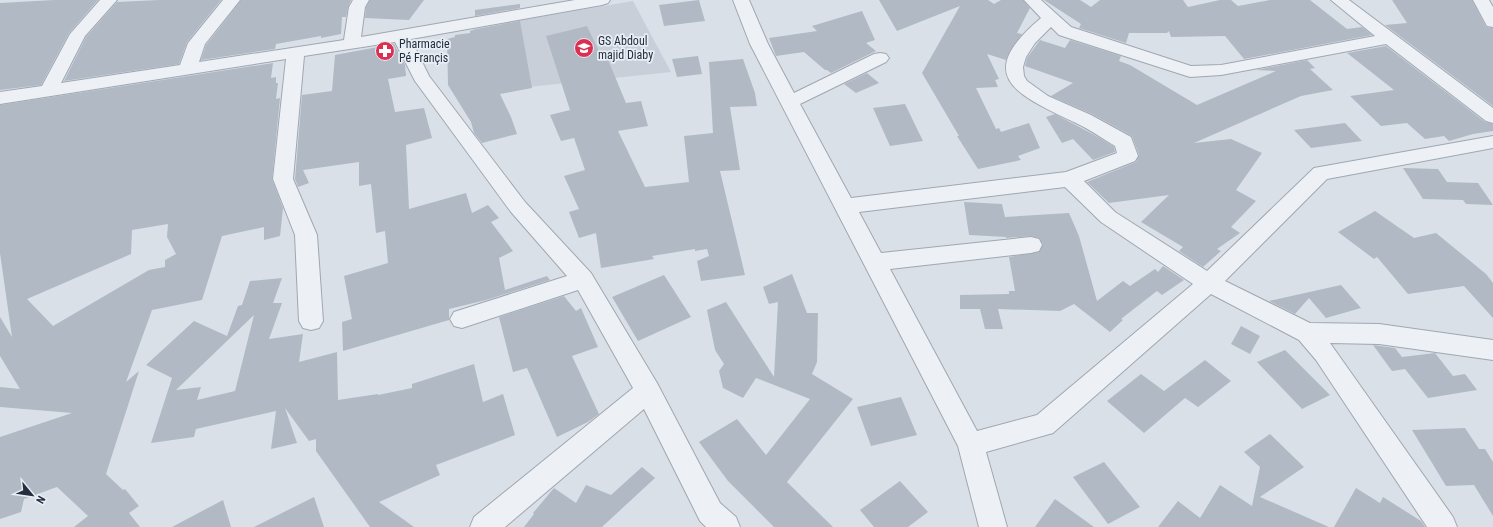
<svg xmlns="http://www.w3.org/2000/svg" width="1493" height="527" viewBox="0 0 1493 527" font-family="'Roboto Condensed',sans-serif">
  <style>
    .built { fill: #c8cfd9 }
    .building { fill: #b1b9c4; fill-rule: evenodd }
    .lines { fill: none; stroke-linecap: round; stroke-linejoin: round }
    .minor-casing { stroke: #9fa7b1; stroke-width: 2 }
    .minor { fill: #edf0f5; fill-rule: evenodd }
    .labels { text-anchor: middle; stroke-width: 3.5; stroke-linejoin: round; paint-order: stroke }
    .far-poi-label { font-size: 12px; fill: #232e3e; stroke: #e9eef5; text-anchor: start }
  </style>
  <rect width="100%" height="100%" fill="#dae0e7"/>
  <path class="built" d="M633,1L671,72L519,88L504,23Z"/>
  <path class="building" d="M54,0H98L69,33L41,85L0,90V3Z
    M159,0H221L187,42L179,64L64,81L86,37L117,2Z
    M241,0H351L348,7L346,17H342L341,34L321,38V36L276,44L275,49L201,60L206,45Z
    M370,0H424L409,20L365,18L366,7Z
    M699,0L705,21L664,26L659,5Z
    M879,0H988L994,4L1001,0H1023L1030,8L1017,33L1022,34L1008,55L1006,60L987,54L999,79L995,80L998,87L976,88L996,129L999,128L1001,132L1029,123L1040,148L1018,156L1021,160L978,169L957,136H959L922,73L960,6L897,31Z
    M1044,0H1080L1091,7L1100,0H1183L1188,7L1220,0H1231L1238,6L1270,0H1310L1347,29L1362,27L1372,35L1244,59L1225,36L1171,37L1169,31L1167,33H1129L1126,43L1079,28L1081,24Z
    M1392,0H1472L1486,27L1493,28V106L1385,25L1407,23Z
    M520,4V8L475,16V10Z
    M862,11L875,40L866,43L876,51L831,73L827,70H825L804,52L776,56L769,38L817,31L812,26Z
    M520,21L532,88L500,94L511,117L517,134L482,143L474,133L471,122L448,85L447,39L455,37V35L470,33V31L476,29Z
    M587,26L601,56L606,55L626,103L641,101L648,126L618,131L645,187L689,182L684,136L713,133L709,62L743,59L755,93L757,106L730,107L740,170L720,171L745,275L701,281L697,261L709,256L707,249L695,251V249L652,256L654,259L601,268L596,233L579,238L569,212L579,209L564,176L585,170L574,138L561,141L550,115L570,110L546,36Z
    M1040,40L1065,48L1070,40L1121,56L1119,61L1130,65L1197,105L1276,71L1256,70L1307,60L1315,68L1310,69L1333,90L1301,96L1194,143L1231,139L1262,153L1236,190L1256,201L1231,227L1240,233L1217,249L1221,251L1203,267L1179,251L1183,247L1141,222L1169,195L1109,203L1087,182L1136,162L1139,155L1132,136L1092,114L1051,96L1073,83L1025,66L1027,58Z
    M394,44L405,65L406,76L388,79L395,112L424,108L432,138L406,145L409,209L466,193L472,213L488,205L499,218L491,222L513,251L499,258L505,290L547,276L550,280L486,300L449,309V320L343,351L342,322L352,319L344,276L388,263L385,231L376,233L371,184L359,186V162L303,170L309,183L298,187L295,179L302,95L332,91L335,55Z
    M1386,46L1485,122L1493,124V131L1473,134L1449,141L1444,136L1425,139L1407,123L1381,126L1350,96L1394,90L1347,53Z
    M698,56L702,74L677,77L672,59Z
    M273,63L271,78L276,77V83H278L276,99L280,98L272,179L283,208L280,236L264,240V227L222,236L202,300L152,310L126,382L139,371L106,474L123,490L125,489L139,506L129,513L140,527H74L88,516L57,487L24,499L21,512L0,519V437L72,413L0,407V387L20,389L0,356V317L12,337L0,253V105ZM168,224L167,237L176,254L165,260V267L149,270L53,326L27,299L131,254L132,230Z
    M867,73L879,83L856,93L844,84Z
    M905,104L923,141L890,146L873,108Z
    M1055,114L1100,138L1114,147L1115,152L1093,160L1073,139L1062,143L1046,117Z
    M1345,123L1362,141L1311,148L1294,130Z
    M1403,168L1438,169L1447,182L1478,183L1493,205L1466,204L1463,200L1423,199Z
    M964,202L1002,204L1005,217L1069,213L1079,236L1097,301L1123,281L1130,286L1155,269L1158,272L1163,266L1184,280L1162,295L1157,291L1121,319L1123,320L1110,332L1074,304L1060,311L998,309L1003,329H985L980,309H960V295L1009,294V291H1015L1009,257L1039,252L1043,244L1039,238L1031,236L1006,238V237L969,235Z
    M1375,211L1414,238L1436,233L1486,274L1493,283V318L1464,286L1408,294L1377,257L1374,259L1338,232Z
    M792,274L807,313H818L817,362L812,374L853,399L787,482L833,527H774L728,481L699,442L737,419L766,455L810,399L756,378L743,398L723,388L719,371L724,364L715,350L707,310L726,302L774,377L778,302L769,304L763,287Z
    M664,275L691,317L638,341L612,297Z
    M282,278L273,303H282L269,339L303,334L299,362L337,352L338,400L378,394V395L412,388V384L474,364L483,402L503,394L515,435L436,465L440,475L379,502L414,527H370L316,451V439L309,441L285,408L297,443L271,449L276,411L196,429L194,437L151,443L172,378L146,365L194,321L227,336L238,306L242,305L250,281ZM254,315L235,391L197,400L201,387L176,390Z
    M1341,285L1361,308L1326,318L1309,298L1295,314L1269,301Z
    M564,296L576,311L581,308L598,347L572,356L599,414L588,422L557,437L527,368L513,372L499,317Z
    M1241,326L1260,336L1250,354L1231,344Z
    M1373,345L1395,348L1402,357L1435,353L1453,376L1465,374L1477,390L1428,398L1405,369L1392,371Z
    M1285,350L1330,395L1302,409L1257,362Z
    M1205,360L1231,381L1198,407L1185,398L1144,433L1107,401L1141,374L1164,391Z
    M901,397L917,435L871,446L857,407Z
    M1465,428L1479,449H1485L1493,462V516L1474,485L1446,486L1412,430Z
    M1270,434L1304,467L1260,497L1329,527H1158L1178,501L1200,518L1220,485L1252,506L1260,467L1244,452Z
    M1104,462L1140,507L1108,524L1073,477Z
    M642,467L655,478L602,527H524L534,514L533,513L554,488L576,503L586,485L611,495Z
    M900,481L928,512L908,527H874L860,510Z
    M1356,488L1380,503L1383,497L1421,521L1425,527H1334Z
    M314,497L324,527H254Z
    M1055,499L1094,527H1035Z
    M223,500L231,527H172Z"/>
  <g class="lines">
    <defs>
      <path id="minor" d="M100,0H117L85,36L61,83L180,65L188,43L223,0H240L205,44L199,62L344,40L349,7L353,0H369L365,7L361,37L575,0H610L608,3L602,5L411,39L429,76L525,202L591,273L657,383L720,503L736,517L740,527H706L700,521L644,409L505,527H470L474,517L633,388L578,290L462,328L454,326L450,319L454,312L567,276L511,212L415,81L395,42L304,56L293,179L317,235L323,321L319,328L311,330L303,328L299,321L295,235L273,179L286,59L0,104V92L42,86L70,34Z
        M733,0H749L768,44L794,93L874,54L880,53L886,54L889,58L886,62L800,104L851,198L1066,172L1117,153L1115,146C1102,138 1089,129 1076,123C1018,95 971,77 1041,18L1024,0H1041L1071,27L1191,66L1221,65L1375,36L1331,0H1349L1493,108V123L1486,121L1386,44L1221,75L1190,77L1059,35L1051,27L1035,43L1026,57L1023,67L1024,76L1027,81L1048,96L1091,115L1131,137L1138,156L1135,161L1084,181L1115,212L1207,271L1314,168L1493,136V148L1327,179L1225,281L1310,323L1379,324L1493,340V360L1379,344L1330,343L1453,517L1457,527H1427L1316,360L1299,340L1211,294L1053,433L986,452L1007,527H979L958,446L750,44ZM1065,187L1101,222L1193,284L1037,415L977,431L890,269L1031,253L1039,251L1042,245L1039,239L1031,237L881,253L859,212Z
        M1473,0H1489L1493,7V27L1487,26Z"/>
    </defs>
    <use href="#minor" class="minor-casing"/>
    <use href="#minor" class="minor"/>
  </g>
  <defs>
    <symbol id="school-disc" viewBox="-11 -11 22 22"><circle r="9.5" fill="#dc2f51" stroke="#e9eef5"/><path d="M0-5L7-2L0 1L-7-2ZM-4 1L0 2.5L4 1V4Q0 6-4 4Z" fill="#fff"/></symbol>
    <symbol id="pharmacy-disc" viewBox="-11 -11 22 22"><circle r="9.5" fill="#dc2f51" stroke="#e9eef5"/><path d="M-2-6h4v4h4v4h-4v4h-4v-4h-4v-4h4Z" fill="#fff"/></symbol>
  </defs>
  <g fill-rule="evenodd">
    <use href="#school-disc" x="573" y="37" width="22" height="22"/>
    <use href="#pharmacy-disc" x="374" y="40" width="22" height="22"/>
  </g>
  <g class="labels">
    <g class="far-poi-label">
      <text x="598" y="45">GS Abdoul<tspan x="598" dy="14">majid Diaby</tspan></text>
      <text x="399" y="48">Pharmacie<tspan x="399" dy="14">Pé Françis</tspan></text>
    </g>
  </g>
  <g transform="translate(32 495) rotate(119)" stroke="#e9eef5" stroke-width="3" paint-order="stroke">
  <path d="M0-3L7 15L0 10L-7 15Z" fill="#232e3e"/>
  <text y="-6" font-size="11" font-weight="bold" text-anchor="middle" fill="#232e3e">N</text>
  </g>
</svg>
